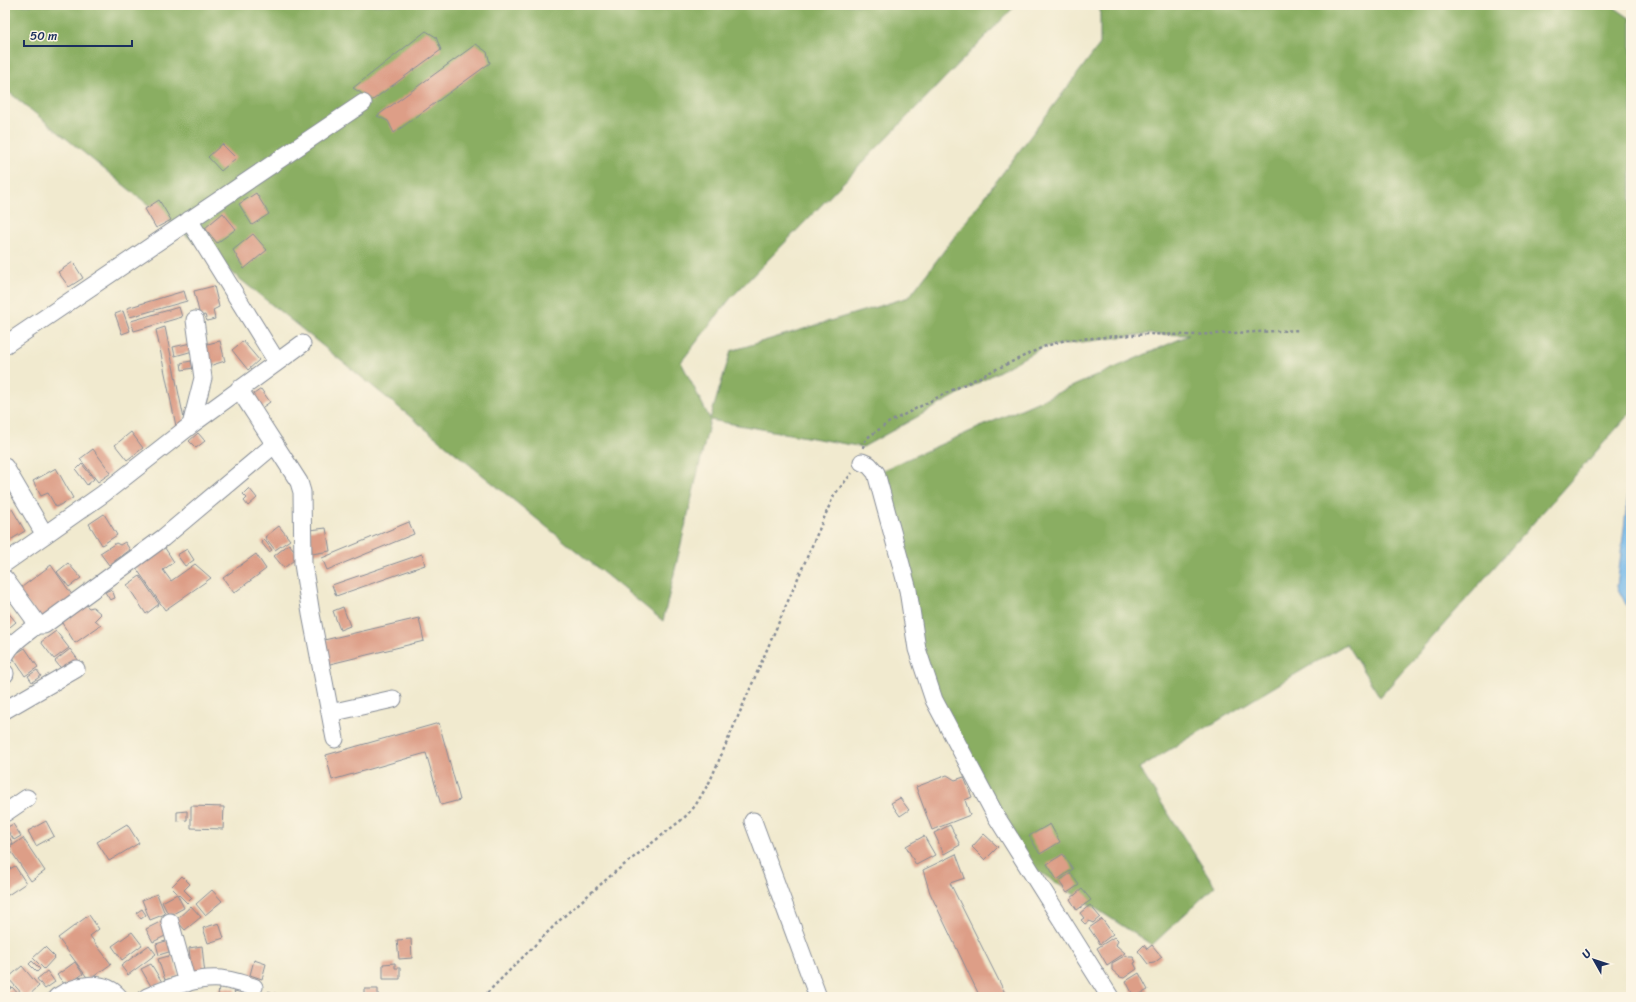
<svg xmlns="http://www.w3.org/2000/svg" width="1636" height="1002" viewBox="0 0 1636 1002" font-family="Sriracha,sans-serif">
  <style>
    .forest { fill: #8aae62; stroke: #526e60 }
    .water { fill: #73b8ea; stroke: #4774a4 }
    .building { fill: #dd9e87 }
    .lines { fill: none; stroke-linecap: round; stroke-linejoin: round }
    .minor-casing { stroke: #868c96; stroke-width: 19 }
    .path { stroke: #868c96; stroke-width: 2.5; stroke-dasharray: 3 3; stroke-linecap: butt }
    .minor { stroke: #fff; stroke-width: 17 }
  </style>
  <rect width="100%" height="100%" fill="#fcf5e5"/>
  <filter id="ink" filterUnits="userSpaceOnUse"><feTurbulence type="fractalNoise" baseFrequency=".025" numOctaves="2"/><feDisplacementMap in="SourceGraphic" scale="8" xChannelSelector="R" yChannelSelector="G"/><feConvolveMatrix kernelMatrix="1 2 1 2 8 2 1 2 1" color-interpolation-filters="sRGB"/></filter>
  <filter id="wash" filterUnits="userSpaceOnUse"><feTurbulence type="fractalNoise" baseFrequency=".012" numOctaves="4" result="noise"/><feDisplacementMap in="SourceGraphic" scale="16" xChannelSelector="R" yChannelSelector="G"/><feGaussianBlur stdDeviation="0.9" result="paint"/><feColorMatrix in="noise" values="0 0 0 0 0 0 0 0 0 0 0 0 0 0 0 0 0 1.4 0 .05"/><feComposite in="paint" operator="in"/></filter>
  <g filter="url(#wash)">
    <rect width="100%" height="100%" fill="#f1eacf"/>
    <path class="forest" d="M5,5H1016L730,299L681,362L710,419L731,351L909,297L1100,44V5H1611L1631,19V412L1380,697L1346,644L1139,768L1215,886L1152,945L1024,862L926,677L876,473L1189,335L1146,334L1043,347L863,447L710,420L663,621L5,89Z"/>
    <path class="water" d="M1631,470V614L1617,587Z"/>
    <g id="blocks">
      <path class="building" d="M426,31L436,37L441,50L370,102V98L363,100L361,93L353,88Z
        M476,44L487,52L490,63L394,133L388,121L377,116Z
        M222,144L236,158L221,171L208,157Z
        M256,193L269,214L252,225L239,204Z
        M159,200L171,220L156,228L145,209Z
        M223,213L236,229L217,243L205,228Z
        M253,234L267,250L244,269L233,250Z
        M73,262L83,278L69,287L58,272Z
        M214,286L219,307L213,310L215,319L207,321L205,315L200,316L194,291Z
        M184,291L187,301L130,317L127,308Z
        M179,307L182,317L134,331L131,321Z
        M123,311L130,331L122,334L115,314Z
        M165,327L185,424L176,426L156,330Z
        M220,341L225,361L209,366L203,345Z
        M243,341L259,360L248,370L232,350Z
        M191,343L193,351L175,356L173,347Z
        M191,361L193,368L182,370L181,363Z
        M261,389L270,402L256,412L247,399Z
        M131,432L143,448L127,460L115,445Z
        M198,433L205,441L196,448L189,441Z
        M93,449L111,473L98,482L80,459Z
        M82,464L94,479L87,485L76,470Z
        M56,468L73,498L56,507L48,493L41,496L33,481Z
        M249,488L257,498L248,506L244,501L247,498L243,494Z
        M12,509L25,531L7,542L5,539V513Z
        M104,514L117,535L102,545L89,524Z
        M409,522L414,534L327,570L322,558Z
        M279,526L290,540L275,550L265,537Z
        M326,528L330,551L312,554L310,530Z
        M264,539L272,550L269,552L261,542Z
        M125,542L130,550L109,565L100,553L116,543L120,545Z
        M289,544L299,556L284,568L274,556Z
        M163,545L174,562L163,570L171,581L195,564L211,578L165,610L134,565Z
        M187,549L194,560L185,566L177,555Z
        M256,554L266,569L234,593L223,578Z
        M422,554L425,565L336,596L332,585Z
        M68,563L81,578L69,587L57,572Z
        M51,565L75,599L42,623L18,590Z
        M140,576L159,604L146,614L127,585Z
        M112,589L115,598L110,600L105,592Z
        M82,602L89,608L93,607L101,614L95,620L101,625L75,643L62,623L70,617L72,610Z
        M343,607L350,626L340,630L333,611Z
        M5,609L16,622L5,631Z
        M419,618L424,641L326,665L320,641Z
        M56,631L69,648L54,659L41,642Z
        M25,648L38,667L25,676L12,656Z
        M70,649L79,661L64,672L55,661Z
        M37,670L41,676L32,682L28,676Z
        M439,723L460,800L441,805L426,753L332,780L326,755Z
        M947,775L955,780L964,777L972,797L965,800L970,815L932,830L916,787Z
        M900,798L909,810L900,816L891,803Z
        M191,806L224,807L223,829L191,828Z
        M187,811V820L177,821V812Z
        M46,821L54,836L36,846L28,831Z
        M13,824L21,836L14,840L6,828Z
        M127,824L139,843L109,861L97,842Z
        M1050,824L1060,842L1040,854L1029,836Z
        M950,825L960,845L944,854L934,833Z
        M5,832L13,843L5,849Z
        M984,834L998,847L985,860L972,847Z
        M924,836L935,855L916,865L906,846Z
        M23,838L45,871L31,881L9,848Z
        M956,854L965,878L950,883L1007,997H980L930,893L923,870Z
        M1063,854L1073,869L1057,880L1047,864Z
        M5,866L8,870L15,866L26,883L5,897Z
        M1071,873L1079,885L1067,893L1059,881Z
        M182,876L190,884L184,890L192,898L187,903L171,887Z
        M1082,889L1091,900L1077,910L1070,899Z
        M212,890L222,901L205,915L196,904Z
        M157,894L165,914L150,920L142,900Z
        M177,894L184,908L169,916L162,902Z
        M1090,905L1100,917L1093,923L1089,921L1085,924L1081,920L1084,918L1080,913Z
        M191,906L201,917L185,930L176,920Z
        M142,909L146,915L141,919L136,913Z
        M89,915L99,929L90,936L111,964L89,980L58,938Z
        M1102,919L1113,934L1100,944L1089,928Z
        M162,921L169,934L153,942L146,929Z
        M219,923L224,938L208,943L203,928Z
        M132,932L142,945L122,960L112,946Z
        M1114,937L1118,941L1116,945L1125,953L1107,965L1097,948Z
        M411,939L412,958L399,959L397,940Z
        M169,940L172,951L159,955L156,944Z
        M149,945L156,954L128,975L121,966Z
        M1144,945L1147,949L1152,945L1162,957L1154,963L1148,964L1138,951Z
        M202,946L205,975L192,977L189,948Z
        M45,947L55,957L44,969L33,958Z
        M172,955L178,976L165,980L158,959Z
        M1126,955L1129,957H1133L1136,962L1134,963L1137,969L1124,978L1120,977L1112,970V963Z
        M254,960L266,964L262,979L250,975Z
        M32,961L40,969L37,972L29,964Z
        M75,962L83,974L66,986L57,975Z
        M395,963V968H400V979H383V964Z
        M151,964L162,982L152,988L141,969Z
        M22,966L39,986L27,997H25L8,978Z
        M47,971L55,982L45,989L37,979Z
        M1139,973L1148,990L1134,997L1126,981Z
        M12,987L21,997H5V993Z
        M219,987L235,989L234,997H218Z
        M364,989H378V997H364Z"/>
    </g>
  </g>
  <g filter="url(#ink)">
    <use href="#blocks" fill-opacity="0" stroke="#868c96" stroke-width="1"/>
    <g class="lines">
      <defs>
        <path id="minor" d="M189,220L277,362
          M5,345L363,103
          M239,389L299,482L302,492L303,564L311,614L335,739
          M191,425L203,378L195,320
          M862,462L869,465L876,473L908,590L917,649L934,700L996,816L1110,997
          M5,467L45,535
          M5,563L103,494L191,425L302,344
          M5,579L37,623L40,625H44L163,538L275,444
          M5,656C11,642 27,633 38,624
          M5,673V674
          M5,710L76,669
          M330,713L393,699
          M5,813L27,798
          M753,821L818,997
          M170,922L187,983
          M57,997C75,985 103,978 119,997
          M147,997C170,987 201,975 227,980C236,981 245,985 254,987"/>
      </defs>
      <use href="#minor" class="minor-casing"/>
      <path class="path" d="M863,448L864,443L867,438L888,423L944,394L1043,347L1065,340L1147,334L1190,335L1300,330
        M268,992L286,997
        M483,997L563,917L615,872L684,818L695,806L710,781L834,495L852,473"/>
      <use href="#minor" class="minor"/>
    </g>
  </g>
  <rect width="1636" height="1002" fill="none" stroke="#fcf5e5" stroke-width="20"/>
  <g transform="translate(1594 960) rotate(309)" stroke="#fcf5e5" stroke-width="3" paint-order="stroke">
  <path d="M0-3L7 15L0 10L-7 15Z" fill="#1b2f5e"/>
  <text y="-6" font-size="11" font-weight="bold" text-anchor="middle" fill="#1b2f5e">U</text>
  </g>
  <path d="M24 40v6h108v-6" fill="none" stroke="#1b2f5e" stroke-width="2"/>
  <text x="30" y="40" font-size="12" fill="#1b2f5e" stroke="#fcf5e5" stroke-width="3" paint-order="stroke">50 m</text>
</svg>
